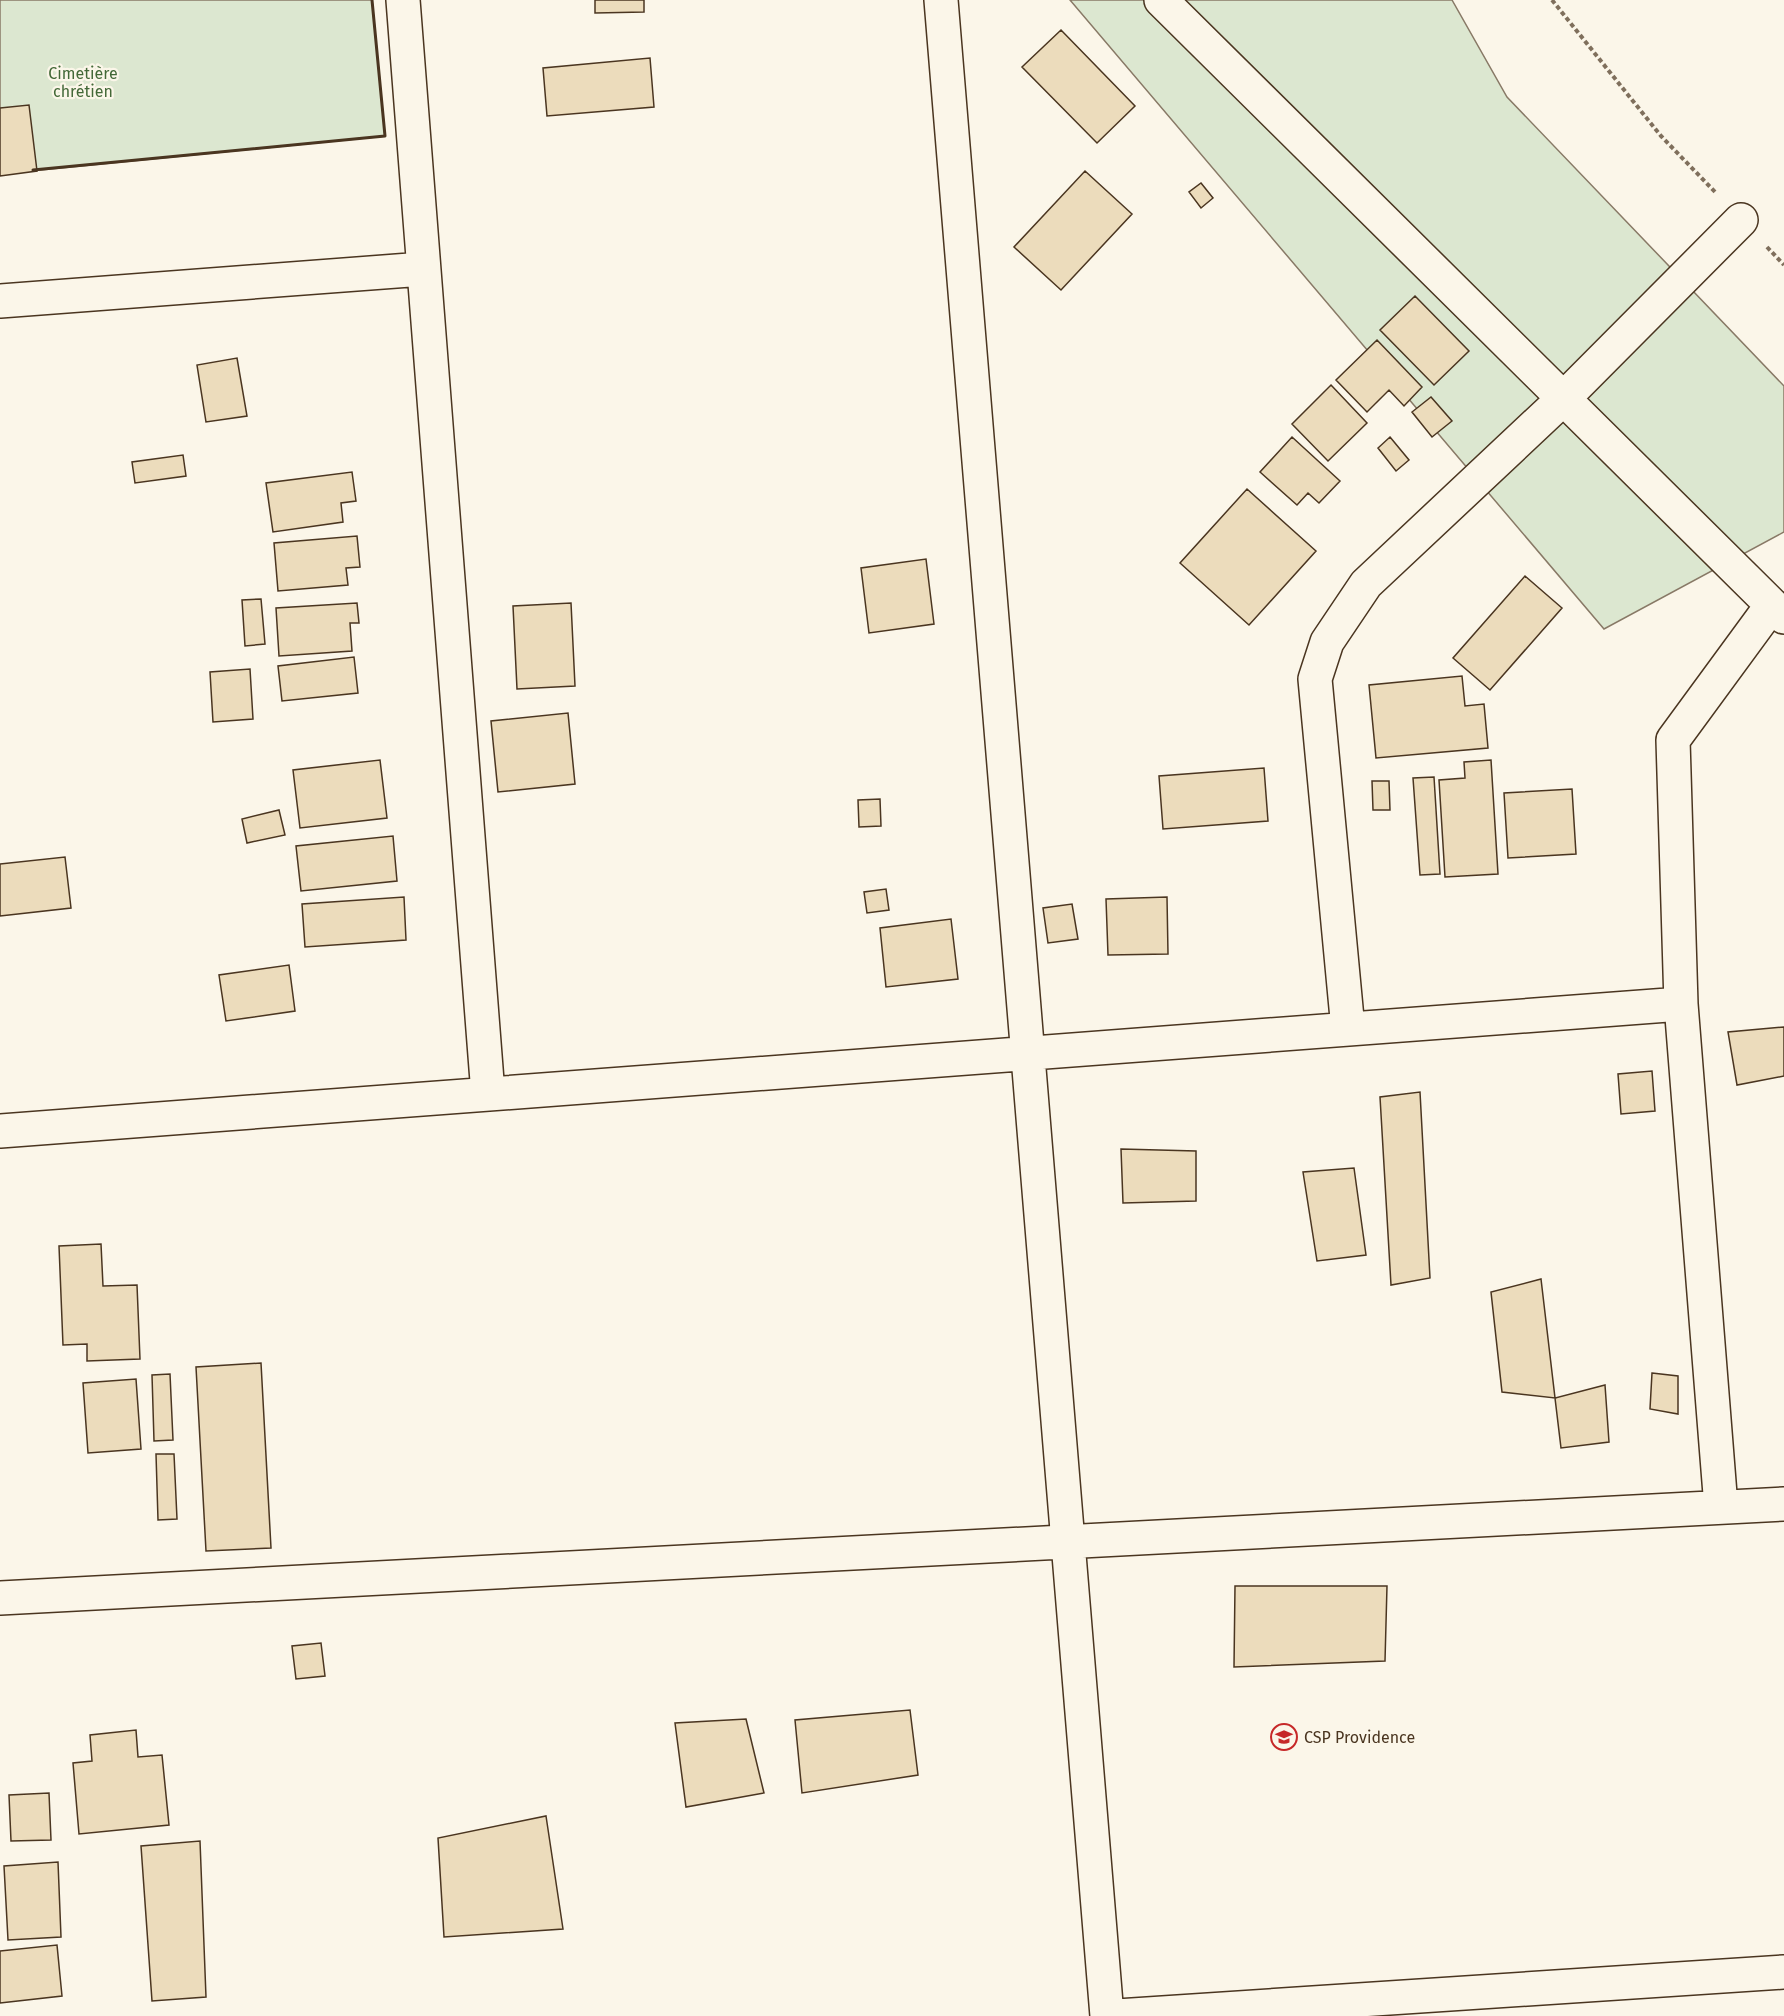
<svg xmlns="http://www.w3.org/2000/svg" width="1784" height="2016" viewBox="0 0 1784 2016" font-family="'Fira Sans',sans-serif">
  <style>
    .green { fill: #dce7d0; stroke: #887966; stroke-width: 1.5 }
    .building { fill: #ecdcbc; stroke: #4a3520; stroke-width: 1.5 }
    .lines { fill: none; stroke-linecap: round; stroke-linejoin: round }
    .minor-casing { stroke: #4a3520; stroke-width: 36 }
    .path { stroke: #7f6f5c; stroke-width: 4; stroke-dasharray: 4.5 3; stroke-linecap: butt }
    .minor { stroke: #fbf6e9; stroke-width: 33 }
    .wall { stroke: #4a3520; stroke-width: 3 }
    .labels { text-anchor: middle; stroke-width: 4.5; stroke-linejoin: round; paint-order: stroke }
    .park-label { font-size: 16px; fill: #436837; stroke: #fbf6e9 }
    .poi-label { font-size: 16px; fill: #4a3520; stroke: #fbf6e9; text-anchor: start }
  </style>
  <rect width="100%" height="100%" fill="#fbf6e9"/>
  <path class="green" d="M0,0H372L385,136L0,174Z
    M1070,0H1452L1507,97L1784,386V532L1604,629Z"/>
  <path class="building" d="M595,0H644V12L595,13Z
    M1061,30L1135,106L1097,143L1022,67Z
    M650,58L654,107L547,116L543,68Z
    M29,105L37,171L0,176V108Z
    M1085,171L1132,214L1061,290L1014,247Z
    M1201,183L1213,198L1201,208L1189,192Z
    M1415,296L1469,351L1434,385L1380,330Z
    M1377,340L1422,387L1404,406L1389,390L1367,412L1336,380Z
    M237,358L247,416L206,422L197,365Z
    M1331,385L1367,423L1328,461L1292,424Z
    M1431,397L1452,421L1432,437L1412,412Z
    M1292,437L1340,481L1319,503L1308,493L1297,505L1260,472Z
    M1390,437L1409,460L1396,471L1378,448Z
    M183,455L186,476L135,483L132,462Z
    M352,472L356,501L341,503L343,522L273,532L266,483Z
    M1247,489L1316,551L1249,625L1180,563Z
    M357,536L360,567L346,568L348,585L278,591L274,543Z
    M926,559L934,624L869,633L861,568Z
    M1525,576L1562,608L1490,690L1453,658Z
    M261,599L265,644L245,646L242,600Z
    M357,603L359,623H350L352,651L279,656L276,608Z
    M571,603L575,686L517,689L513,606Z
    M354,657L358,693L282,701L278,666Z
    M250,669L253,719L213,722L210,672Z
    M1462,676L1465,706L1484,704L1488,748L1376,758L1369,685Z
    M568,713L575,784L498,792L491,721Z
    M380,760L387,818L300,828L293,770Z
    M1491,760L1498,874L1445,877L1439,780L1465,778L1464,762Z
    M1264,768L1268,821L1163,829L1159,776Z
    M1434,777L1440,874L1420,875L1413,778Z
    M1372,781H1389L1390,810H1373Z
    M1572,789L1576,854L1508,858L1504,793Z
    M880,799L881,826L859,827L858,800Z
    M279,810L285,835L247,843L242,819Z
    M393,836L397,881L301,891L296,846Z
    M65,857L71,908L0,916V864Z
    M886,889L889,910L867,913L864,892Z
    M404,897L406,940L305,947L302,904Z
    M1167,897L1168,954L1108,955L1106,899Z
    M1072,904L1078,939L1048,943L1043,908Z
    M951,919L958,979L886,987L880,928Z
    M289,965L295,1011L226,1021L219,975Z
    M1784,1027V1076L1737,1085L1728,1032Z
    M1652,1071L1655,1111L1621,1114L1618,1074Z
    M1420,1092L1430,1278L1391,1285L1380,1097Z
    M1121,1149L1196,1151V1201L1123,1203Z
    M1354,1168L1366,1255L1317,1261L1303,1172Z
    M101,1244L103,1286L137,1285L140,1359L87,1361V1344L63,1345L59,1246Z
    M1541,1279L1555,1398L1502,1392L1491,1292Z
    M261,1363L271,1548L206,1551L196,1367Z
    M1652,1373L1678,1376V1414L1650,1409Z
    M170,1374L173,1440L154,1441L152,1375Z
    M136,1379L141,1449L88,1453L83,1383Z
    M1605,1385L1609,1442L1561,1448L1555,1398Z
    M156,1454H174L177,1519L158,1520Z
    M1235,1586H1387L1385,1661L1234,1667Z
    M321,1643L325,1676L296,1679L292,1646Z
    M910,1710L918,1775L802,1793L795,1720Z
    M746,1719L764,1793L686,1807L675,1723Z
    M136,1730L138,1757L162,1755L169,1825L79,1834L73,1763L92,1761L90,1735Z
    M49,1793L51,1840L11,1841L9,1795Z
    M546,1816L563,1929L444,1937L438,1838Z
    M200,1841L206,1997L152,2001L141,1846Z
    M58,1862L61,1937L8,1940L4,1866Z
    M57,1945L62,1996L0,2003V1951Z"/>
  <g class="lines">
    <defs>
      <path id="minor" d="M403,0L488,1094
        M941,0L1107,2016
        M1161,0L1784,617
        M0,301L423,269
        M1348,1029L1315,679L1327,642L1366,584L1563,399L1741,220
        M0,1131L1681,1004
        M1721,1507L1681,1004L1673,740L1772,605
        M0,1598L1784,1504
        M1117,2016L1784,1972"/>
    </defs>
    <use href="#minor" class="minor-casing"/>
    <path class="path" d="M1552,0L1661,136L1717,194
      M1767,247L1784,265"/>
    <use href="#minor" class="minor"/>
    <path class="wall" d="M33,170L385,136L372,0"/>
  </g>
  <defs>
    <symbol id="school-ring" viewBox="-11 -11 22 22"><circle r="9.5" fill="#fbf6e9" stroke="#c62828" stroke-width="1.5"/><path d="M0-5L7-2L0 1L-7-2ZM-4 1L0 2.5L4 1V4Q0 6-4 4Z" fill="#c62828"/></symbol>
  </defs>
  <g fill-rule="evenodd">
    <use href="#school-ring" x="1269" y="1722" width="30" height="30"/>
  </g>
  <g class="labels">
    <g class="park-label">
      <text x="83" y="79">Cimetière<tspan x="83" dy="18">chrétien</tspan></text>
    </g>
    <g class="poi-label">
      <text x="1304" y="1743">CSP Providence</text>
    </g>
  </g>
</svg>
